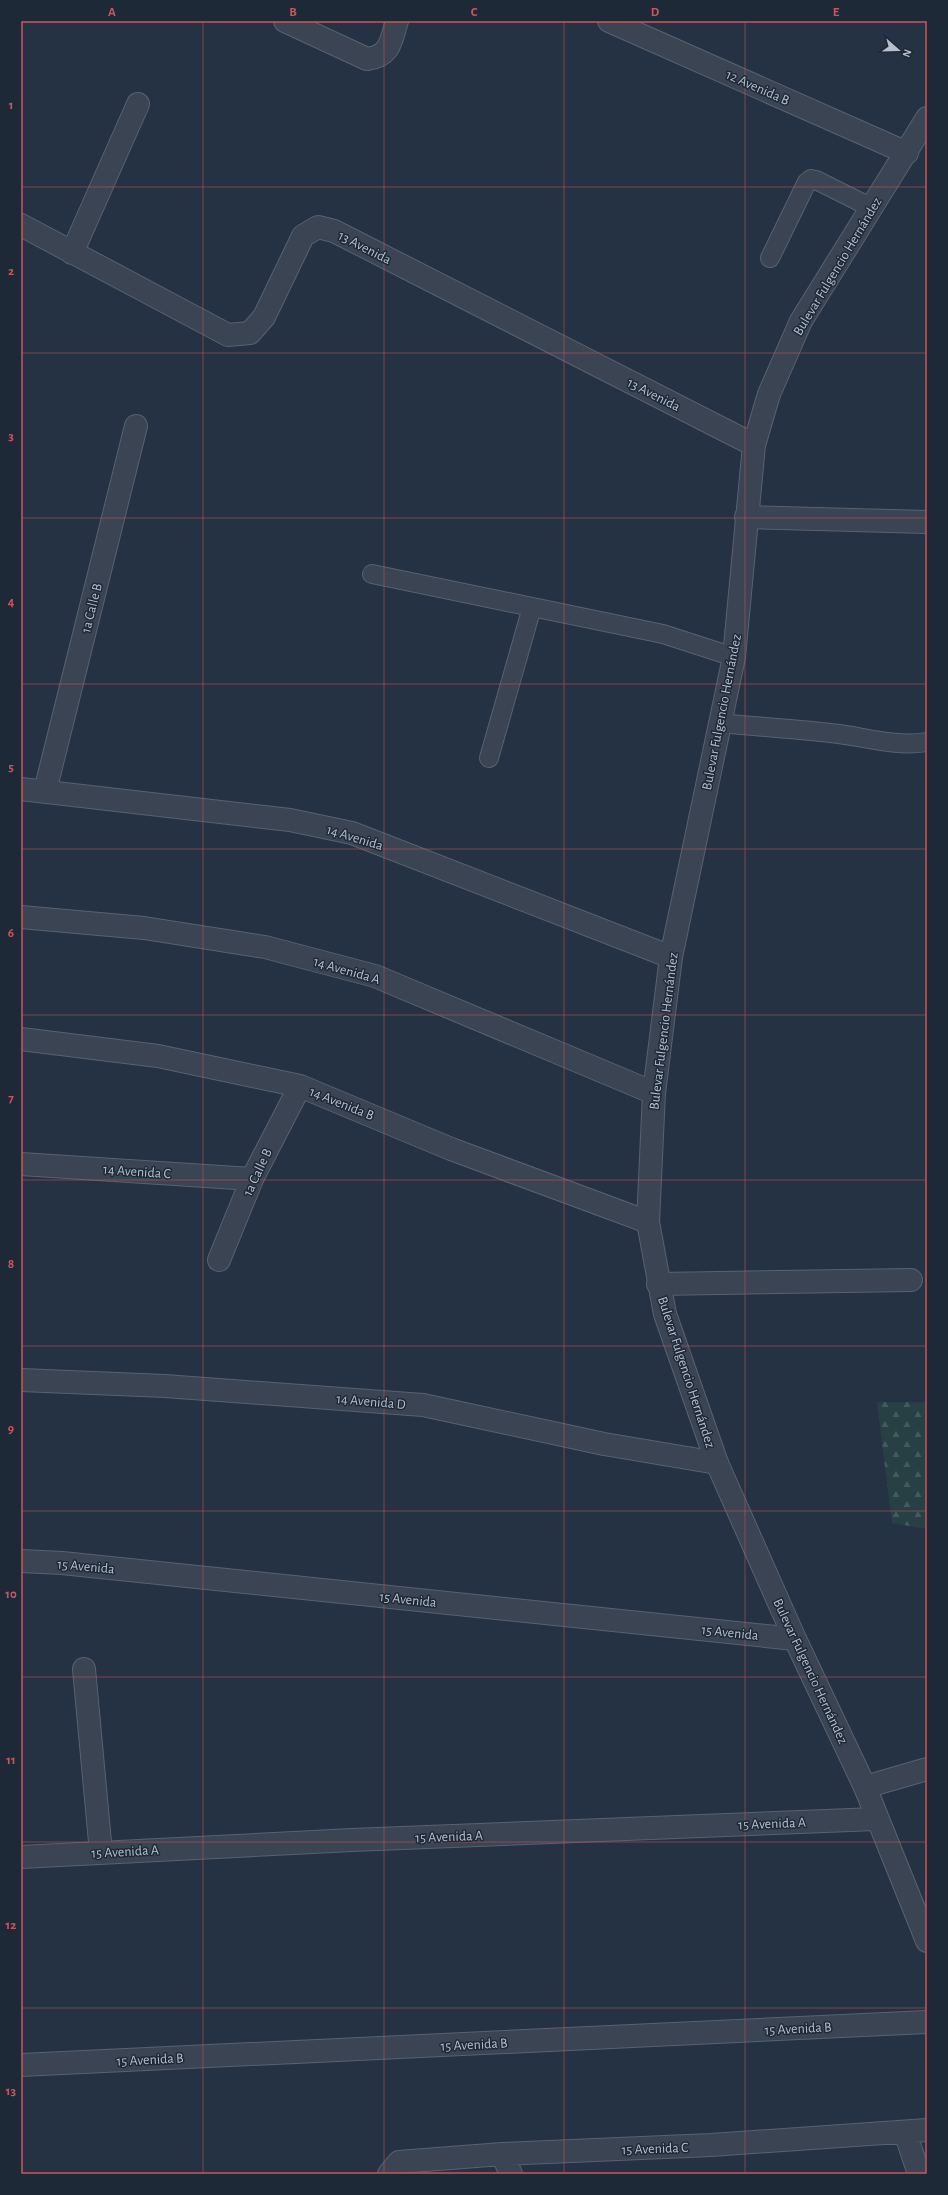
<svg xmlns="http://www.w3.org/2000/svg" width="948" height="2195" viewBox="0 0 948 2195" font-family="'Alegreya Sans',sans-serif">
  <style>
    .forest { fill: url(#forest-firs) }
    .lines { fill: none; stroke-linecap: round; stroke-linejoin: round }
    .service-casing { stroke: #586270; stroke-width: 20 }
    .minor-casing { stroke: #586270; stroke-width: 24 }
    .tertiary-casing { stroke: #586270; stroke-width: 24 }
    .service { stroke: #3a4452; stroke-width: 18 }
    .minor { stroke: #3a4452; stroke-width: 22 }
    .tertiary { stroke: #3a4452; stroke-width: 22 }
    .grid { fill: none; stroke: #cd5559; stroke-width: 1; stroke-opacity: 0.55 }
    .labels { text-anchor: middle; stroke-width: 3; stroke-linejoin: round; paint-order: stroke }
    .street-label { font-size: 14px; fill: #b7bfcc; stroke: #1e2938 }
    .neatline { fill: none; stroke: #cd5559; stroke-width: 1.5 }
    .grid-label { font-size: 13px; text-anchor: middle; font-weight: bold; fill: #cd5559 }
  </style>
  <defs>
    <pattern id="forest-firs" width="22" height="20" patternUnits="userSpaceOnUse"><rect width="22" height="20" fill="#274044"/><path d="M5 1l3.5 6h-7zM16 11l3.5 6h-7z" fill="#445a5e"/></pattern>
  </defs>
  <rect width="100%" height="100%" fill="#253243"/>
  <path class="forest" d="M877,1402H927V1529L892,1523Z"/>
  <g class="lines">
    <defs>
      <path id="service" d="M770,258L807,182L811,179L816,180L870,207
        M372,574L663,634L734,657
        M720,723C759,727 799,729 839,734C869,738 897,747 927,742
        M489,758L532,607"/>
      <path id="minor" d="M285,21L367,59C391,56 391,40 397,21
        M609,21L907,153
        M21,225L228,335L250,333L264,317L303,236L318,227L334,231L754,445
        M72,253L138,104
        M746,517L927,522
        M21,789L290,820L352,833L671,957
        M45,791L136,426
        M21,917L144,928L265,947L375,976L654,1093
        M21,1039L158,1056L300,1086L451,1149L648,1222
        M21,1164L252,1179
        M219,1260L252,1179L300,1086
        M658,1284L911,1280
        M21,1380L165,1386L423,1405L604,1444L717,1463
        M21,1561L62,1563L795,1639
        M84,1669L101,1853
        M865,1787L927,1769
        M21,1857L352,1840L876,1819
        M21,2065L927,2022
        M905,2132L919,2174
        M502,2154L511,2174
        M389,2174L399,2162L502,2154L711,2145L927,2130"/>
      <path id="tertiary" d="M927,118L801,321L769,394L754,445L734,657L671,957L654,1093L648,1222L665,1314L717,1463L795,1639L865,1787L927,1941"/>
    </defs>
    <use href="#service" class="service-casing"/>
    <use href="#minor" class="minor-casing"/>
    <use href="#tertiary" class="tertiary-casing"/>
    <use href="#service" class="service"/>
    <use href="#minor" class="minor"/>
    <use href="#tertiary" class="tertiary"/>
  </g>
  <path class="grid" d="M203,21V2174M384,21V2174M564,21V2174M745,21V2174M21,187H927M21,353H927M21,518H927M21,684H927M21,849H927M21,1015H927M21,1180H927M21,1346H927M21,1511H927M21,1677H927M21,1842H927M21,2008H927"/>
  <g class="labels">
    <g class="street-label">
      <text transform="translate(758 87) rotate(24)" y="5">12 Avenida B</text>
      <text transform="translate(365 247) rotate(27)" y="5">13 Avenida</text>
      <text transform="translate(837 266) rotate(-59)" y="5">Bulevar Fulgencio Hernández</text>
      <text transform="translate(654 394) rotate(27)" y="5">13 Avenida</text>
      <text transform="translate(91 608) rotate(-76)" y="5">1a Calle B</text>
      <text transform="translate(721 712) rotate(-79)" y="5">Bulevar Fulgencio Hernández</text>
      <text transform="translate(355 837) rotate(17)" y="5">14 Avenida</text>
      <text transform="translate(347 970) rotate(16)" y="5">14 Avenida A</text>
      <text transform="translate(663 1031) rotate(-83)" y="5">Bulevar Fulgencio Hernández</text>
      <text transform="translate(342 1103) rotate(22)" y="5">14 Avenida B</text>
      <text transform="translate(137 1171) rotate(4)" y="5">14 Avenida C</text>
      <text transform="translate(257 1172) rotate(-65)" y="5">1a Calle B</text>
      <text transform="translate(687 1372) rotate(72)" y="5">Bulevar Fulgencio Hernández</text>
      <text transform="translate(371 1401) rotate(5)" y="5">14 Avenida D</text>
      <text transform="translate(86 1566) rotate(5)" y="5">15 Avenida</text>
      <text transform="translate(408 1599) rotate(6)" y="5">15 Avenida</text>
      <text transform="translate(730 1632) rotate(6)" y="5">15 Avenida</text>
      <text transform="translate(811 1671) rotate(65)" y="5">Bulevar Fulgencio Hernández</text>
      <text transform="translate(772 1823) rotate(-2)" y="5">15 Avenida A</text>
      <text transform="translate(449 1836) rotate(-2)" y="5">15 Avenida A</text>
      <text transform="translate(125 1851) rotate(-3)" y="5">15 Avenida A</text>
      <text transform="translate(798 2028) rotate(-3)" y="5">15 Avenida B</text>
      <text transform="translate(474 2044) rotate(-3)" y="5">15 Avenida B</text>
      <text transform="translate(150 2059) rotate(-3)" y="5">15 Avenida B</text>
      <text transform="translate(655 2148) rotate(-2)" y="5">15 Avenida C</text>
    </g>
  </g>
  <rect width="948" height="2195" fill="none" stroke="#1e2938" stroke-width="44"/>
  <g transform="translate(898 50) rotate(110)" stroke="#1e2938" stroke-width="3" paint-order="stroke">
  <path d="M0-3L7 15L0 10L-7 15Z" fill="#b7bfcc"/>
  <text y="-6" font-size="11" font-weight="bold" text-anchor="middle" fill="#b7bfcc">N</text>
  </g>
  <rect x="22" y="22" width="904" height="2151" class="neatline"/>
  <g class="grid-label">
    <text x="112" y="16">A</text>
    <text x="293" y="16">B</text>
    <text x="474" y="16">C</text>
    <text x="655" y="16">D</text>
    <text x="836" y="16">E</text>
    <text x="11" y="109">1</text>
    <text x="11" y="275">2</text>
    <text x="11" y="440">3</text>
    <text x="11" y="606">4</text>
    <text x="11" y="771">5</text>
    <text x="11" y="937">6</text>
    <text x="11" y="1102">7</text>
    <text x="11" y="1268">8</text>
    <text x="11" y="1433">9</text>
    <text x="11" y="1598">10</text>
    <text x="11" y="1764">11</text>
    <text x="11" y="1929">12</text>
    <text x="11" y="2095">13</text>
  </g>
</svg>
